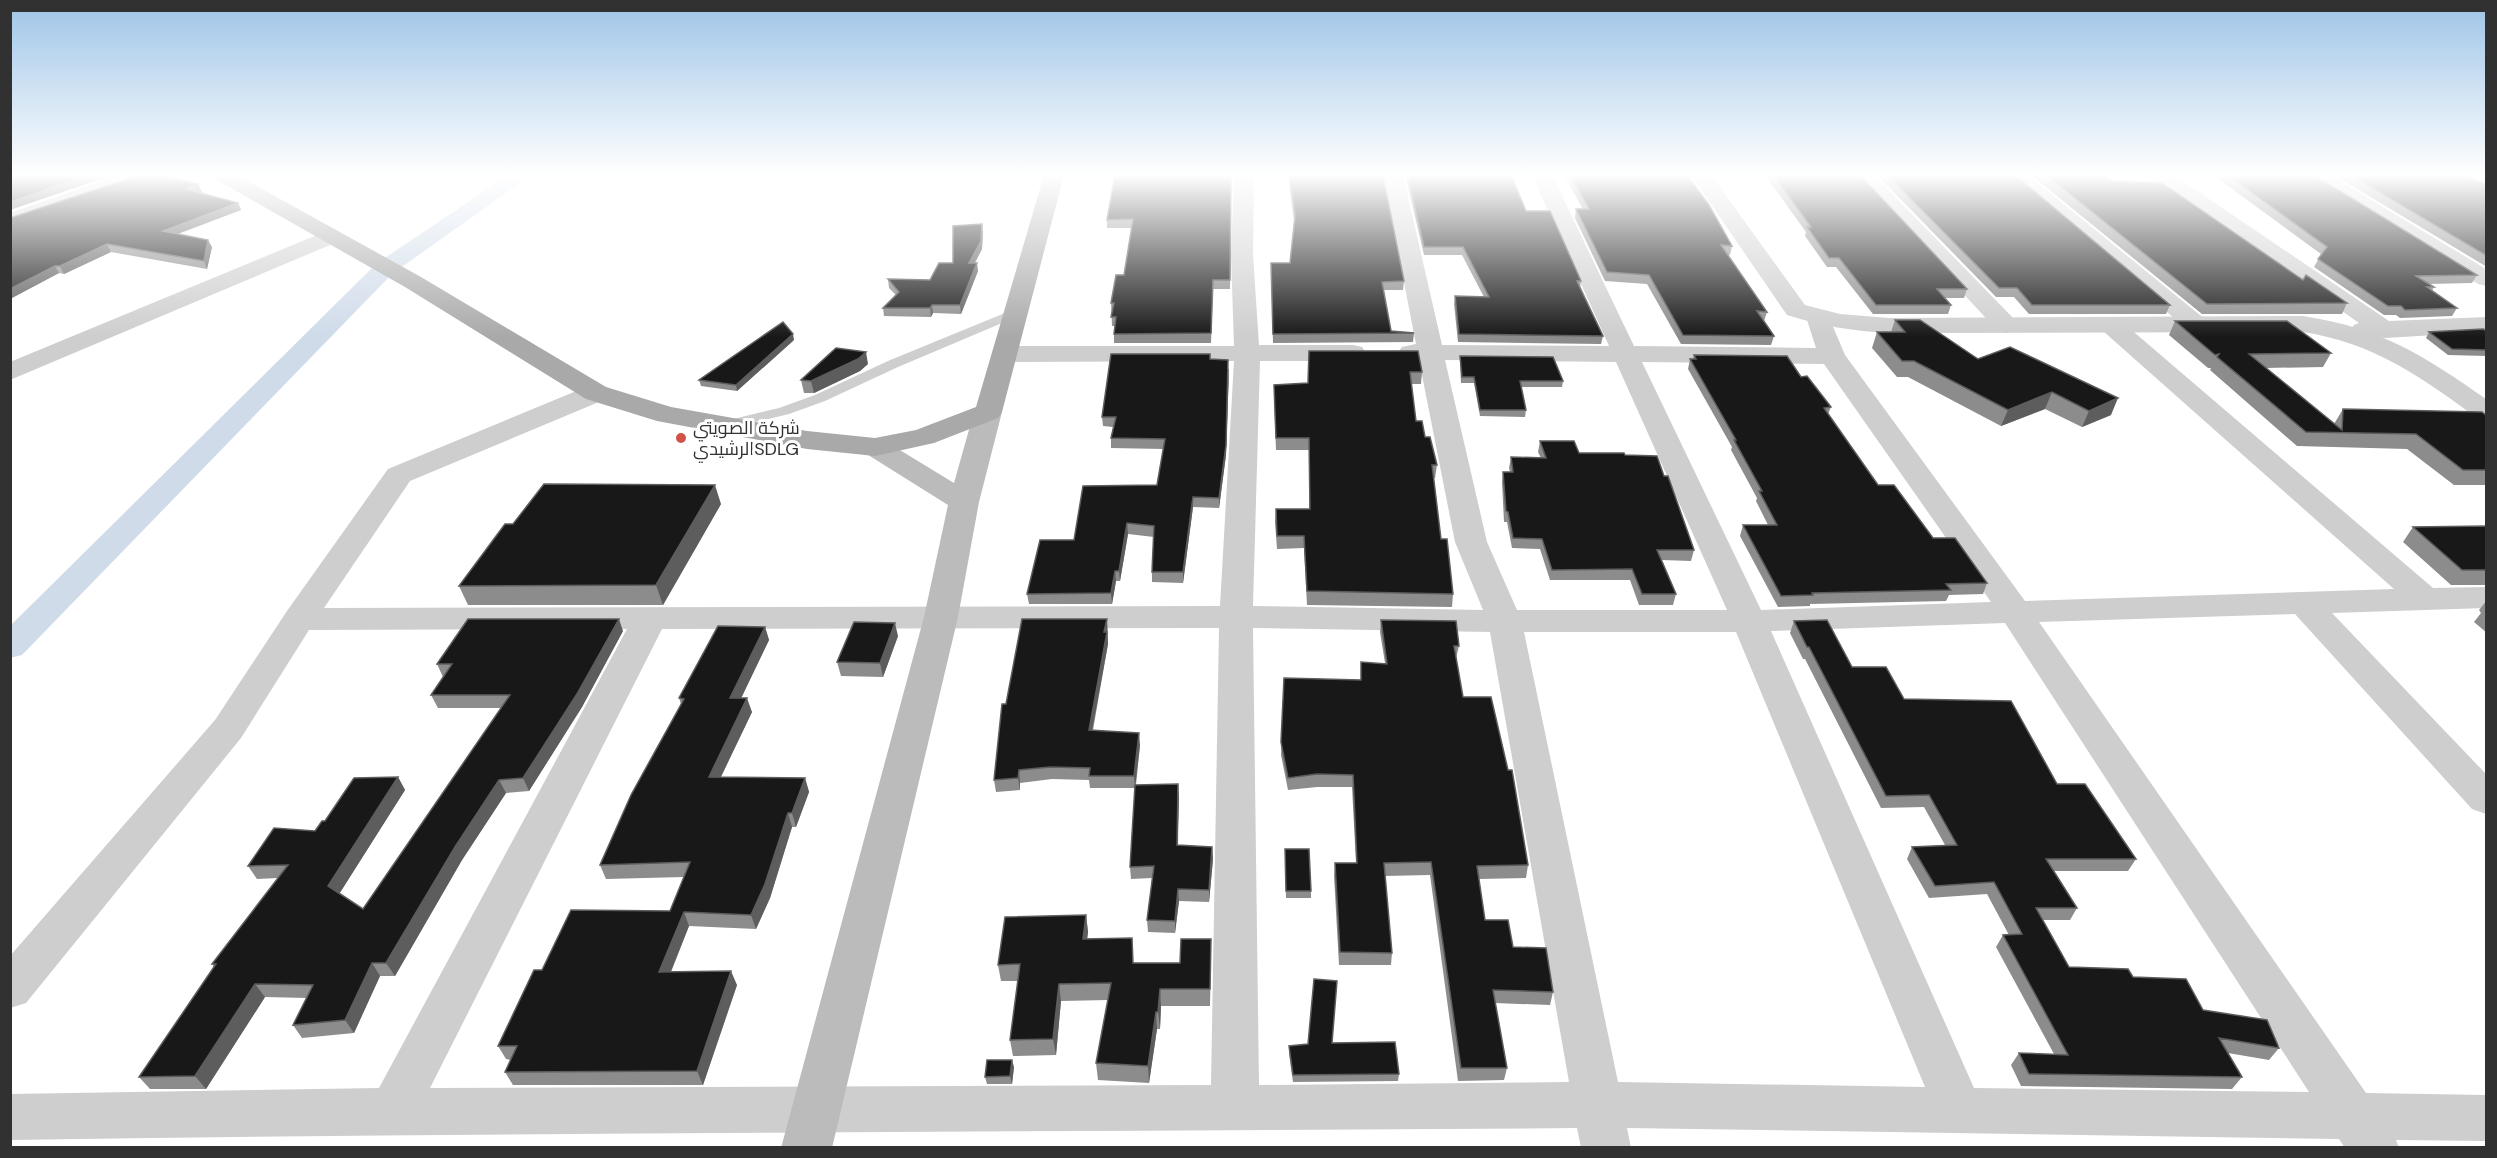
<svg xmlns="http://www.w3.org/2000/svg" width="2497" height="1158" viewBox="0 0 2497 1158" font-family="'DM Sans',Cairo,sans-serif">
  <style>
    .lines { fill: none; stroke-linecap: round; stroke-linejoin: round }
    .canal { fill: #cfdbe9; fill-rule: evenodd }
    .service { fill: #cecece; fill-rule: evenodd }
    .minor { fill: #cecece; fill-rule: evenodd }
    .tertiary { fill: #cecece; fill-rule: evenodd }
    .secondary { fill: #bbb; fill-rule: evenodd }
    .primary { fill: #a9a9a9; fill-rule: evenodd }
    .wall { fill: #8c8c8c }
    .shaded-wall { fill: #5d5d5d }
    .building { fill: #181818; stroke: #5d5d5d; stroke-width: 1.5 }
    .poi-dot { fill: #d35248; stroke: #fff; stroke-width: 2 }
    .labels { text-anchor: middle; stroke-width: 6; stroke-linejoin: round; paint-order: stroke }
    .poi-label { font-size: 18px; fill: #313131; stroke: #fff; text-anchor: start }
  </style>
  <rect width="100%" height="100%" fill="#fff"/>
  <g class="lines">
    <path class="canal" d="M508,175H531L392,274L22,655L10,658V626L376,264Z"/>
    <path class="service" d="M1017,308L1023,312L1021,315L898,367L825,401L789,414L726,429L719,425L721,422L779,408L815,395L888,361Z"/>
    <path class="minor" d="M119,175H148L145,179L10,226V213Z
      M1234,175H1254L1253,255L1259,345H1353L1362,347L1366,353L1362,359L1353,361H1260L1253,606L1483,610L1455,542L1419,360L1402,357L1398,352L1402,347L1416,344L1383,175H1403L1442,345L1609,346L1532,175H1552L1634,346L1816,348L1807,320L1810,315L1819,313L1828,315L1845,355L2025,601L2394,589L2103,331L2099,326L2103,321L2112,318L2121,321L2433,588L2486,587V608L2332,613L2486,774V814L2472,809L2295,614L2039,622L2366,1093L2486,1095V1141L2396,1140L2399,1148H2345L2339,1139L1627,1128L1631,1148H1581L1577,1128C1055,1132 533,1132 10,1140V1094L379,1088L627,629L309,630L241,738L26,1003L10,1008V956L215,720L287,611L388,469L586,387L596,385L606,387L610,393L606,399L410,481L324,608L1220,606L1234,361L1006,362L997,360L993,354L997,348L1006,346H1234L1231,255ZM1445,360L1616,362L1727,610H1517L1487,542ZM1642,362L1824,364L1991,602L1761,610ZM2005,623L2309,1092L1974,1088L1771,631ZM1219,628L1211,1085L430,1088L662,629ZM1253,628L1490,632L1569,1082L1259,1085ZM1524,632H1736L1925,1087L1618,1082Z
      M1853,175H1874L2015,320L2019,325L2015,330L2006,333L1997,330Z
      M2006,175H2028L2206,320L2210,325L2206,330L2197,333L2188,330Z
      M2151,175H2174L2389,321L2486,317V332L2385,338L2354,335L2350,330L2354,325L2359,323L2154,179Z
      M2306,175H2330L2486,269V286L2478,284L2309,179Z"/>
    <path class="tertiary" d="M1691,175H1711L1805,305L1840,314L1889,318L2303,316C2381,328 2423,355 2486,399V419L2476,417C2419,376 2374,343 2303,332L1889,333C1853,331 1821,326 1787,315Z
      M329,230L337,232L340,237L337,242L10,380V362Z"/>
    <path class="secondary" d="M988,404L998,406L1002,412L979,502L958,617L832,1148H781L924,617L948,505L865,453L861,447L865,441L875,438L885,441L954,483L974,412L978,406Z"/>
    <path class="primary" d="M212,175H237L421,277L606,387L671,407L807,431L875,438L916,430L976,407L1044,175H1064L1002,412L998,418L934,443L875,456L807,449L657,421L586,399L405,287L215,179Z"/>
  </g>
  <path class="wall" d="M1231,175L1230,289H1213L1211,343H1114V334L1115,326H1112L1111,303L1124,275L1132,228H1107V220Z
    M1288,175H1383L1404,281L1403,290H1383L1391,331L1414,333L1413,342L1273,343L1271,263H1290L1294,221Z
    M1407,175H1511L1526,211L1581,281L1580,288L1603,336L1601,344L1458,342L1454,304L1455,296L1484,297L1462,255H1424L1406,179Z
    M1564,175H1687L1732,246L1730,255H1728L1767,312L1764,321L1774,336L1771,345L1681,344L1647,284L1605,281L1575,218L1576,209H1583Z
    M1765,175H1860L1967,289L1964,298H1945L1951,305L1948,314H1873L1836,267H1827L1805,236L1806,232Z
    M1877,175H2015L2170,305L2166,314H2029L2014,297H1996Z
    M2031,175H2105L2113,181L2347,303L2342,314H2202Z
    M2213,175H2314L2477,275L2472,283L2428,284L2434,287L2432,291L2457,308L2452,316L2400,318L2396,315H2384L2314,267L2321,254Z
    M2334,175H2463L2487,184V267Z
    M202,192L199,193L238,203L241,210L178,234L212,247L207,269L111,252L64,274L59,273L10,299V218Z
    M983,232L982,249L975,263L978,271L961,314L933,313L931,317L884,316L883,308L896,295L889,288L888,279L930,280L953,263Z
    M1895,320L1978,359L2111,415L2082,427L2045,409L2001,426L1908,377H1897L1872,348L1877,332H1891Z
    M2175,321L2331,353L2323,367L2266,368L2334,424L2343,409L2487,416V485H2454L2407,449L2297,446L2210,370L2211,368H2208L2169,335Z
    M2487,331V356L2448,355L2426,338L2429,332Z
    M794,340L737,391L701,386L699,380Z
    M1309,351L1422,372L1421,384H1411L1416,421L1425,437L1437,465L1435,478H1434L1441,539L1453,594L1452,607L1307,605L1304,548L1277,549L1275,522L1276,509H1309V450H1276L1274,397V385L1308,383Z
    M1694,355L1801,377L1831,407L1828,414L1878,485L1933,538L1987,583L1983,594L1949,595L1946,601L1810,604V606L1778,607L1740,536L1743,525H1768L1756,501L1757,498L1731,450L1732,447L1688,369L1690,359H1693Z
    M1460,356L1563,381L1562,387H1521L1526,410L1525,417L1480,416L1474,383H1461L1460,362Z
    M1210,359L1229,369L1226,455L1219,508L1193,507L1183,583L1152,582V572L1154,537L1128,534L1120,581H1116L1112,604H1029L1027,594L1074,540L1157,485L1164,449L1111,448V438L1113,427L1103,426L1102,417Z
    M868,364L860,371L814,393H804L801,380Z
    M1540,441L1579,453L1625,455L1664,476L1694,550L1691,561L1662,560L1676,594L1673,605H1639L1630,580H1550L1540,549L1512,548L1507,522H1504L1502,482L1503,472H1510L1509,468L1511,457L1541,458L1538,452Z
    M721,504L663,605H468L459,586L513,524Z
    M2487,526V585H2451L2403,542L2413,527Z
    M2487,600V633L2474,622L2481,613L2479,610Z
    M1107,619L1108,644L1093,730L1140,745L1136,785L1179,796L1178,845L1212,847L1213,859L1209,902L1179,901L1175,933L1148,932L1147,920L1152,878L1131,879L1130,867L1135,788H1090L1089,780L1052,779L1020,783V790L996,792L994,780L1006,704Z
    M1381,620L1459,646L1456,658L1463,697L1528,865L1526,878L1479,879L1485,920L1513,947L1553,992L1550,1005L1495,1003L1507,1068L1504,1080L1458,1081L1430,875L1385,876L1392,953L1391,965H1339L1334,876L1335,863H1356L1352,787H1317L1288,790L1281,755L1284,678L1360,680L1385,663L1380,632Z
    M1794,621L1852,667L1904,699L2057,784L2136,859L2128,871H2054L2077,908L2070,920H2043L2069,967L2133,977L2203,1010L2279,1048L2269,1060L2228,1053L2242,1077L2232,1089L2021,1086L2011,1065L2019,1053L2054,1054L1996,947L2003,935H2009L1987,894L1929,898L1907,859L1912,847L1945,845L1924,807L1881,808L1805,659H1803L1790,633Z
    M765,627L769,640L741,698L752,712L721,777L805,778L809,792L796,827H792L770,898L756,929L689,926L671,972L737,985L703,1085H513L505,1072L511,1060L506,1059L498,1046L542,970L670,911L684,877L606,879L600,865L681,704L679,698Z
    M623,631L582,707L529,791L506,793L462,860L395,976H380L354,1033L302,1038L293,1025L307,998L265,997L206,1089H150L139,1077L214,967L212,964L278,878L257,879L248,866L315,831L325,821L398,777L405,790L339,894L363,909L501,708H438L431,695L444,677H443L437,664Z
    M898,636L883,677L841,676L837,662Z
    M1285,857L1311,891V898H1286Z
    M1086,915L1088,932L1087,939L1134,963H1180L1211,956L1210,1006H1161L1160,1029H1157L1149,1083L1098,1080L1096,1063L1108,1000L1061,1001L1056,1055L1013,1056L1010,1040L1018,981H1001L998,965Z
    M1332,1043L1399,1074L1398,1081L1293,1082L1289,1054V1046Z
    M1014,1067L1012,1084H987L985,1077Z"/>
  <path class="shaded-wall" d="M88,175H113L10,210V202Z
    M198,184L202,192L189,196L186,189Z
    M238,203L241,210L166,238L163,231Z
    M982,224L983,232L982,249L970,271L969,263Z
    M208,240L212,247L207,269L204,261Z
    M107,244L111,252L64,274L60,266Z
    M977,263L978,271L961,314L960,305Z
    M55,266L59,273L10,299V289Z
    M932,305L933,313L931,317L930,308Z
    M793,334L794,340L737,391L736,385Z
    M866,352L868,364L860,371L814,393L811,381Z
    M1229,369L1226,455L1219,508V498Z
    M2052,392L2045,409L2001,426L2008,410Z
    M2118,398L2111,415L2082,427L2089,411Z
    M715,485L721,504L663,605L656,585Z
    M1193,497V507L1183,583V572Z
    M1127,523L1128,534L1120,581L1119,571Z
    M1115,571L1116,581L1112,604L1111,593Z
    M619,619L623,631L582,707L529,791L523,778Z
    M1107,619L1108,644L1090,742L1089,730Z
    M895,623L898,636L883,677L880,663Z
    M765,627L769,640L735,711L730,698Z
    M747,698L752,712L714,791L709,777Z
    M1139,733L1140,745L1135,788L1134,776Z
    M1019,770L1020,783V790L1018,778Z
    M398,777L405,790L336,899L328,886Z
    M805,778L809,792L796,827L792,813Z
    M499,780L506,793L462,860L395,976L386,963L455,847Z
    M1178,784L1179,796L1177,857V845Z
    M788,813L792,827L770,898L756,929L751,915Z
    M1212,847L1213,859L1209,902V890Z
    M1178,889L1179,901L1175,933V921Z
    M684,912L689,926L665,986L659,972Z
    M1086,915L1088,932L1085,956L1083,939Z
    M372,963L380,976L354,1033L345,1020Z
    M731,971L737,985L703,1085L697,1071Z
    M255,984L265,997L206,1089L195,1076Z
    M1059,984L1061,1001L1056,1055L1053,1039Z
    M1160,989L1161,1006L1160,1029L1158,1012Z
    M1156,1012L1157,1029L1149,1083L1148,1066Z
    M1012,1060L1014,1067L1012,1084L1010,1076Z"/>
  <path class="building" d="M10,175H88L10,202Z
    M140,175H160L198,184L186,189L238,203L163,231L208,240L204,261L107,244L60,266H55L10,289V218Z
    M1115,175H1231L1230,280H1213L1211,333L1114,334L1116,317H1111L1114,303H1111L1116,275H1124L1133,219L1107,220Z
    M1289,175H1383L1404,281L1382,282L1391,331L1414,333L1273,334L1271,263H1290L1295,216Z
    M1407,175H1511L1526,211H1550L1581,281H1577L1603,336L1459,334L1455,296L1489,297L1463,247H1424Z
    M1570,175H1687L1709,205L1732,246L1721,245L1767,312L1757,311L1774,336L1683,335L1649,275L1607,272L1576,209H1589Z
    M1773,175H1860L1967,289H1937L1951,305H1876L1839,258H1829L1807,227H1811Z
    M1887,175H2015L2170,305H2032L2017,288H1999Z
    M2046,175H2105L2113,181L2162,183L2303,280L2306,275L2347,303L2207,304Z
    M2227,175H2314L2477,275L2416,276L2434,287H2427L2457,308L2405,310L2401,306H2388L2318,259L2327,247Z
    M2350,175H2463L2487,184V256Z
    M982,224L981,241L969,263H977L960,305H932L930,308H883L899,292L888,279L930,280L939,263H953V226Z
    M1895,320H1920L1978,359L2010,347L2118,398L2089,411L2052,392L2008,410L1914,361H1902L1877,332H1905Z
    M2175,321H2287L2331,353L2249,354L2342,430L2343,409L2482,412L2487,416V470H2463L2416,434L2306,432L2217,357L2219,354L2215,355Z
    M783,322L793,334L736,385L699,380Z
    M2483,329L2487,331V350L2452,349L2429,332Z
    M836,348L866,352L858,359L811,381L801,380Z
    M1309,351H1418L1422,372H1410L1416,421H1422L1425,437H1430L1437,465H1432L1441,539H1447L1453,594L1307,591L1304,536H1277L1276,509H1310L1309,438H1276L1274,385L1308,383Z
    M1111,354H1210V359L1228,360L1226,445L1219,498L1193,497L1183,572H1152L1154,526L1127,523L1119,571H1115L1111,593L1027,594L1040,540H1074L1083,486L1157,485L1165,439L1111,438L1116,417H1102Z
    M1694,355L1787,356L1801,377L1807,376L1831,407L1824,408L1878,485H1894L1933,538H1955L1987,583L1946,584L1951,590L1812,593L1813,595L1781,596L1743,525H1777L1759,491H1762L1734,440H1736L1690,359H1696Z
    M1460,356L1553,357L1563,381H1520L1526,410H1480L1474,377H1462Z
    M1540,441H1574L1579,453H1624L1625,455L1657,456L1664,476H1668L1694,550H1657L1676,594H1642L1632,569L1552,570L1542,539L1513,538L1508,512L1506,511L1503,472H1513L1511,457L1546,458Z
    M544,484L715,485L656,585L459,586L505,524H513Z
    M2487,526V570H2462L2413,527Z
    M468,619H619L577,694L523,778L499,780L455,847L386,963H372L345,1020L293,1025L313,985L255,984L195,1076L139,1077L216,964H212L288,865L248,866L274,828L315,831L322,821H325L354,778L398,777L328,886L363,909L510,695H431L452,664H437Z
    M1022,619H1107L1104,632H1107L1089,730L1139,733L1134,776H1089L1090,768L1050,767L1019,770L1018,778L994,780L1002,704H1006Z
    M1381,620L1456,621L1459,646H1454L1463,697H1491L1508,770H1512L1528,865L1477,866L1485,920H1508L1513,947L1546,948L1553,992L1493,990L1507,1068H1461L1431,862L1384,863L1392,953L1340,952L1335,863H1357L1353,775L1317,774L1288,778L1281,742L1284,678L1361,680V662L1387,664Z
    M1827,620L1852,667H1886L1904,699L2011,701L2057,784H2085L2136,859H2046L2077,908H2036L2069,967L2128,969L2133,977L2186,979L2203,1010L2267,1020L2279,1048L2219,1038L2242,1077L2029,1074L2019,1053L2068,1055L2003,935L2022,934L1994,882L1935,886L1912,847L1957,845L1929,795L1886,796L1809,647H1807L1794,621Z
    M854,622L895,623L880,663L837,662Z
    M718,626L765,627L730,698H747L709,777L805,778L792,813H788L765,884L751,915L684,912L659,972L731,971L697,1071L505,1072L517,1046H498L534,970H542L571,910L670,911L690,862L600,865L631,795L684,699L679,698Z
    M1178,784L1177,845L1212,847L1209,890L1178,889L1175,921L1147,920L1154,866L1130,867L1135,785Z
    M1285,849H1309L1311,891H1286Z
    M1086,915L1083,939L1132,938L1133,963H1180L1181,939H1211L1210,989H1160L1158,1012H1156L1148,1066L1096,1063L1111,983L1059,984L1053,1039L1010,1040L1020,964L998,965L1005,917Z
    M1314,979L1337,981L1332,1043L1395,1042L1399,1074L1293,1075L1289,1046L1308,1044Z
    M987,1060H1012L1010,1076L985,1077Z"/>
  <linearGradient id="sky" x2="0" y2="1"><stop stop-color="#9ec4e8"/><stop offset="0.52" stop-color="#fff"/><stop offset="1" stop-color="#fff" stop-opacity="0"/></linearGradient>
  <rect width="2497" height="337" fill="url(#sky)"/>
  <circle class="poi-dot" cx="681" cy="438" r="6"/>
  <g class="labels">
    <g class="poi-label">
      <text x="693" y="434">شركة الصويتي<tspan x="693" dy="21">الرشيديSDLG</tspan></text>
    </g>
  </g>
  <rect width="2497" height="1158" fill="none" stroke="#313131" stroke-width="24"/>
</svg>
